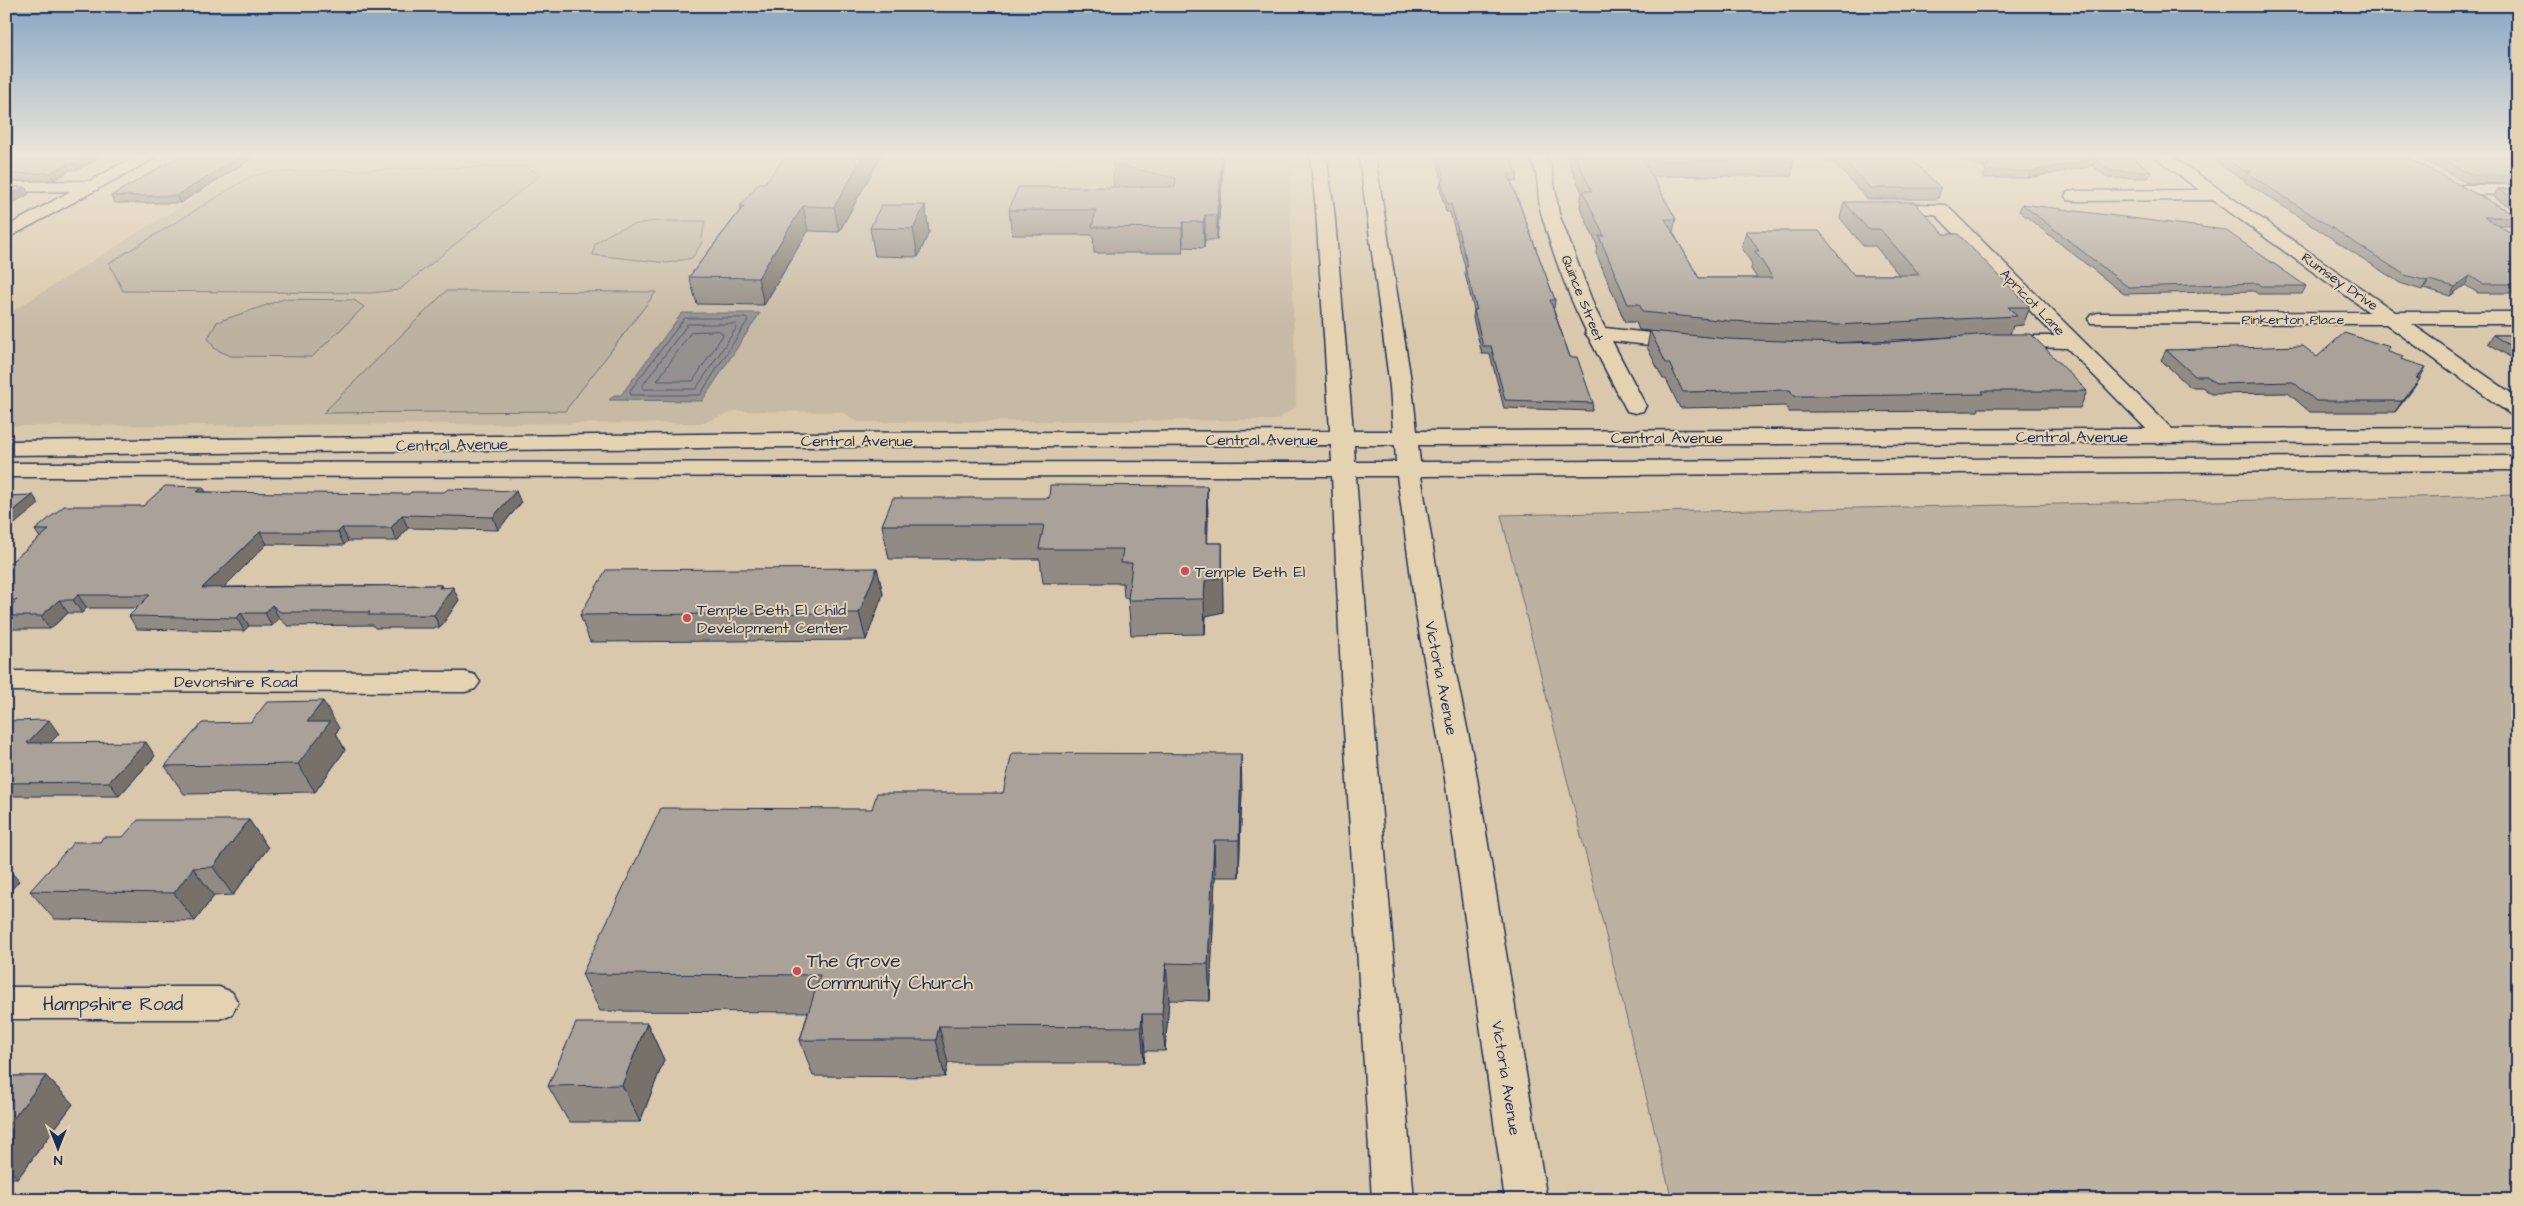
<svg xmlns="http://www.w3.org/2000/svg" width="2524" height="1206" viewBox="0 0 2524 1206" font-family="'Architects Daughter',sans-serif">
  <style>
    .built { fill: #c7baa4 }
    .green { fill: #bdb2a0; stroke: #6c707f }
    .water { fill: #959190; stroke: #646a7c }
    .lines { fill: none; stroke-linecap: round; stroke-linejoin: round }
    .shore { stroke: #4c5672; stroke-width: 1 }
    .minor-casing { stroke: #1b2f5e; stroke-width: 3 }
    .major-casing { stroke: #1b2f5e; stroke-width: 3 }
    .minor { fill: #e5d2b0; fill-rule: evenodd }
    .major { fill: #e5d2b0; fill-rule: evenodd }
    .wall { fill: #928b83; stroke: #1b2f5e; fill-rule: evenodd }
    .shaded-wall { fill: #77716a; stroke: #1b2f5e }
    .building { fill: #aaa298; stroke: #1b2f5e }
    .poi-dot { fill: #d1495b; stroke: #e5d2b0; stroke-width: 2 }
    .labels { text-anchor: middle; stroke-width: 4; stroke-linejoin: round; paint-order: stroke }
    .far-street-label { font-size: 14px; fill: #1b2f5e; stroke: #e5d2b0 }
    .street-label { font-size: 16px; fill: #1b2f5e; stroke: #e5d2b0 }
    .poi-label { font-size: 16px; fill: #1b2f5e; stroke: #e5d2b0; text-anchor: start }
    .near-poi-label { font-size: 19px; fill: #1b2f5e; stroke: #e5d2b0; text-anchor: start }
    .near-street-label { font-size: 19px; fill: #1b2f5e; stroke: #e5d2b0 }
  </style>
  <rect width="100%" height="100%" fill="#d9c8ab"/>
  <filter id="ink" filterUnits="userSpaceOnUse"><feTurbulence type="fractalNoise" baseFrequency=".02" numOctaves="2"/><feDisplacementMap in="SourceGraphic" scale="10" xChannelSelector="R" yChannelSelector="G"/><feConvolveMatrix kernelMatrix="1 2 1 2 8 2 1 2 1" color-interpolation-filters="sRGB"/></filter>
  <g filter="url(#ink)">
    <path class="built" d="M261,156H1289L1296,407L1276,420L859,422L842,412L736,411L702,423L6,426V315Z"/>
    <path class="green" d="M525,166L540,175L399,290L371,293L123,291L109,263L250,177L269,172Z
      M657,221H705L701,244L692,258L668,263L593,255L595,244C614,228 632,224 657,221Z
      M446,291L656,292L565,411L323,413Z
      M284,299L354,300L364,307L312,357L231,356L215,349L208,338L217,322Z
      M2518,495V1200H1672L1501,515Z"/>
    <path class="water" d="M682,313H760L702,401L609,400L614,395H621Z"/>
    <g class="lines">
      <path class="shore" d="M685,318H746L748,320L700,395H631L630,391Z
        M688,324H735L737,327L696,389H643V385Z
        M720,331L723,335L693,381H657L691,332Z"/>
      <defs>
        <path id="minor" d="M136,156H155L153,159L6,239V227L71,191L6,192V182L90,181Z
          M1529,156H1545L1551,165L1559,214L1596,311L1605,328L1686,337L1693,339L1696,343L1693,347L1686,349L1612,341L1646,406L1643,411L1635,413L1627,411L1589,338L1585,333L1586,331C1568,295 1553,254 1542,216C1536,195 1541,174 1529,156Z
          M2154,156H2172L2395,312H2518V324H2412L2518,398V416L2510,414L2386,324L2091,323L2088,319L2091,315L2098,313L2369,312L2213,200L2074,201L2068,200L2065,196L2068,192L2074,191L2199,190Z
          M2464,185H2518V195L2458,194L2456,190L2458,186Z
          M1883,203L1946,205L2173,430L2177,435L2173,440L2165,442L2157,440L2067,348L1994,346L1991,342L1994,338L2001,336H2055L1935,214L1877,212L1874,208L1877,204Z
          M6,671L465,672L475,675L480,682L475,689L465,692L6,691Z
          M6,987H219L232,992L238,1003L232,1014L219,1019H6Z"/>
        <path id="major" d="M1310,156H1326L1334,209L1353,431H1393L1390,387L1359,156H1375L1412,387L1417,431L2518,428V442L1418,445L1420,462L2518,456V470L1421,476L1445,620L1476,772L1547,1200H1505L1444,772L1417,620L1397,476H1356L1372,696L1414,1200H1372L1342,696L1332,476L6,477V463L1332,462L1331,445L792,447L6,455V441L792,433L1330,431L1316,209ZM1354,445H1395L1396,462H1355Z"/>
      </defs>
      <use href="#minor" class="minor-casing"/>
      <use href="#major" class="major-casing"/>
      <use href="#minor" class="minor"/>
      <use href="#major" class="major"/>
    </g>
    <path class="wall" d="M6,156H103L77,170H70L54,180L6,181Z
      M180,156H256L180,203H115L111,196Z
      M786,156H881L839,232L808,231L764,305L697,304L689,277L741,209L740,206L765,183Z
      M1436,156H1511L1517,174V181H1511L1555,300L1554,308H1553L1570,357L1593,403L1592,411L1504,408L1490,354H1482L1473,318L1474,310L1465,274V267L1450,212H1446L1440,187L1441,180H1442Z
      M1566,156H1790L1794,161L1791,176H1652L1676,219L1673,232L1699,278H1757L1751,269L1752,264L1742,248L1746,231L1854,275H1899L1875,246H1863L1840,218L1844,202L1944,234L2030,307L2023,325L2013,326L2010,334L2087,391L2080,408H1979L1978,411L1818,412H1789L1786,406L1680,408L1666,379H1663L1647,347L1650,331L1639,330L1636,322H1625L1596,253L1597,245L1580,207L1582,192ZM1952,337L1889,342L1835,343Z
      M1804,156H1908L1941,188L1938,199H1867L1836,164Z
      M1951,156H2130L2151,171L2148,178H2108L2093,166L2028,178H1983L1986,169Z
      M2207,156H2404L2518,216V220L2515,225H2498L2518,237V293H2478L2465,285L2450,296L2424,288L2422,290L2400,283L2244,181L2245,178H2240Z
      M2416,156H2518V184L2467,183Z
      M1222,157V181L1217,240H1205L1204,248L1183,247V253H1094L1093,235H1012L1009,210L1114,187L1113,164Z
      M2498,189H2518V211L2493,197Z
      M2022,204L2306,286L2302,294H2258L2254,291L2124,294L2019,211Z
      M925,205L929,232L918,257L875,256L870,228Z
      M2493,335H2518V362L2488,343Z
      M2390,347L2387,352L2402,360L2420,378L2413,389L2395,412H2310L2288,393L2211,394L2202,387H2190L2161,360L2166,350L2317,357Z
      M1207,486L1208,520L1207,543H1222L1223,612L1206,616L1205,634L1131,635L1128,598H1124L1123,583H1043L1040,559H889L882,525L1049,498Z
      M206,492L521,503L498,530L408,528L397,541H348L344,545L267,544L223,587L441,585L442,588L459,600L440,628H375L373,625L288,626L279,618L272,626H249L244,631L137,629L129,616L137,608H87L82,613H68L50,629H8L6,627V566L40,538L35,530Z
      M877,568L883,594L866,640L590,642L580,615Z
      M6,721L59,734L50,743L155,756L119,796H6Z
      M339,728L336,733L345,750L315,792L184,794L165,766Z
      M1242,790L1239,877H1215L1210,1001L1169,1000L1165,1051H1145L1144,1063H948L945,1077L813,1076L800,1040L808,1012L600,1011L582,974L872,809L1003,793Z
      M249,820L268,848L233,895L214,896L195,921L54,919L30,891L100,842L123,837Z
      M647,1023L664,1060L640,1122H569L548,1086Z
      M6,1076H46L73,1104L18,1178H6Z"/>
    <path class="shaded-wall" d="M88,156H103L77,170L73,164Z
      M242,156H256L180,203L176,196Z
      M863,156H881L839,232L834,207Z
      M1222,157V181L1217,240V215Z
      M2095,159L2093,166L2028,178L2031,171Z
      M66,164L70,170L54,180L50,173Z
      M25,187L29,194L6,207V197Z
      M925,205L929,232L918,257L913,229Z
      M803,206L808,231L764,305L758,278Z
      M1205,215V240L1204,248L1203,222Z
      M1183,222V253L1182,228Z
      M2470,276L2465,285L2450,296L2455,287Z
      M2429,280L2424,288L2422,290L2427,281Z
      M2426,367L2420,378L2409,388L2416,378Z
      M2420,379L2413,389L2395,412L2402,401Z
      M1207,486L1208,520L1207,578L1206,543Z
      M203,487L210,499L197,492Z
      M516,491L521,503L498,530L493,517Z
      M33,495L39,504L6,531V517Z
      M402,515L408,528L397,541L391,528Z
      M342,528L348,541L344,545L338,532Z
      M260,532L267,544L210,601L202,588Z
      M1222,543L1223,612L1206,616L1205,634L1204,599L1205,581Z
      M877,568L883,594L866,640L859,613Z
      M441,585L447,597L453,587L459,600L440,628L434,615L439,588Z
      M78,595L87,608L82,613L73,600Z
      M59,600L68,613L50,629L41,616Z
      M272,605L279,618L272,626L265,613Z
      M241,613L249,626L244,631L237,618Z
      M323,701L339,728L336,733L345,750L315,792L298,764L307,722Z
      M49,720L59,734L37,756L27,743Z
      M146,742L155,756L119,796L109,782Z
      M1241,754L1242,790L1239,877V840Z
      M249,820L268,848L233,895L213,867Z
      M1214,840L1215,877L1210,1001L1208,964Z
      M6,866L19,881L6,896Z
      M193,868L214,896L195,921L174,893Z
      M1166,963L1169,1000L1165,1051L1162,1014Z
      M1142,1014L1145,1051L1144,1063L1141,1027Z
      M647,1023L664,1060L640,1122L622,1085Z
      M939,1026L948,1063L945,1077L936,1040Z
      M46,1076L73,1104L18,1178L6,1167V1128Z"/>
    <path class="building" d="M6,156H88L73,164H66L50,173L6,174Z
      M180,156H242L176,196H111Z
      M786,156H863L834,207L803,206L758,278L689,277L744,206H740L759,183H765Z
      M1115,156H1219V157H1222L1217,215H1205L1203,222H1183L1182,228L1092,227L1096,210H1009L1018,187H1175L1176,178L1113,164Z
      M1438,156H1511L1517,174H1508L1555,300H1550L1570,357H1577L1593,403L1505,400L1491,346H1483L1474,310H1477L1465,267H1468L1451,204H1447L1441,180H1445Z
      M1575,156H1790L1794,161H1643L1676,219H1665L1699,278H1773L1755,251H1759L1746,231H1819L1854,275H1920L1880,229H1868L1844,202H1914L1944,234H1958L2030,307H2008L2017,316L1837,325L1728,321L1643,312L1639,304H1628L1599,236H1604L1583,191H1592Z
      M1840,156H1908L1941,188H1870Z
      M1970,156H2130L2151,171H2110L2095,159L2031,171H1985L1989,163Z
      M2222,156H2404L2518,216V217H2484L2518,237V284H2483L2470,276L2455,287L2429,280L2427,281L2405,275L2247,173L2252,171H2244Z
      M2434,156H2518V176L2472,175Z
      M6,186L25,187L6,197Z
      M2498,189H2518V200Z
      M2022,204L2225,230L2306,286H2262L2258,283L2128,287Z
      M881,205H925L913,229L870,228Z
      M1650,331L1728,339L1836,343L1889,342L1989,334H2031L2087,391H1982L1984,394L1823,396H1794L1790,390L1683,392L1669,363H1666Z
      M2344,333L2390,347L2386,351L2403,357L2401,359L2426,367L2416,378L2420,379L2402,401H2316L2293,382L2216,384L2207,376H2195L2166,350L2303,346L2317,357Z
      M2493,335H2518V351Z
      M1050,485L1207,486L1206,543H1222V577L1205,581L1204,599L1128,600L1132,563H1121L1123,549H1039L1044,525H882L893,498H1049Z
      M165,486L203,487L197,492L409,494L411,492H444L448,489L516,491L493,517L402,515L391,528H342L338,532H260L202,588L441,585L439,588L453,587L434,615H368L370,612H280L272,605L265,613H241L237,618L129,616L150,595H78L73,600H59L41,616H6V610L17,600H6V566L49,530H35L64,506H143Z
      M33,495L6,517V496Z
      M877,568L859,613L580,615L606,570Z
      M323,701L307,722H330L298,764L165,766L202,723L251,722L267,702Z
      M49,720L27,743L146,742L109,782L6,783V721Z
      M1012,753L1241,754L1239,840H1214L1208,964L1166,963L1162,1014H1142L1141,1027L939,1026L936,1040H800L820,975L582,974L661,808L872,809L877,793H1003Z
      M138,820H249L213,867L193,868L174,893L30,891L74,842H100L103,837H123Z
      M576,1023H647L622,1085L548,1086Z
      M6,1076H46L6,1128Z"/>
  </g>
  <linearGradient id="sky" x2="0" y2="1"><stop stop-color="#87a6c5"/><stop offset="0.48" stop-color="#eee6d9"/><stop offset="1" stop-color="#eee6d9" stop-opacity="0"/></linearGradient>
  <rect width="2524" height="324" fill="url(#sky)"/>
  <g class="poi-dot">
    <circle cx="1185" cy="571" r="5"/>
    <circle cx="687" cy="618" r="5"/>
    <circle cx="797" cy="971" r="5"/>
  </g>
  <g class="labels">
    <g class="far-street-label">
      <text transform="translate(2340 281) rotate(35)" y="5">Rumsey Drive</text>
      <text transform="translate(1583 298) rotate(68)" y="5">Quince Street</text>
      <text transform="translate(2033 302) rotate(46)" y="5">Apricot Lane</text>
      <text x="2293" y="324">Pinkerton Place</text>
    </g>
    <g class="street-label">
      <text x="2072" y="442">Central Avenue</text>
      <text x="1667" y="443">Central Avenue</text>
      <text x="1262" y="445">Central Avenue</text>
      <text x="857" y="446">Central Avenue</text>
      <text transform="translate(452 444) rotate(-1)" y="6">Central Avenue</text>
      <text transform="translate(1442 678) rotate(79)" y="6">Victoria Avenue</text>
      <text x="236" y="687">Devonshire Road</text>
      <text transform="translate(1507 1078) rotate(81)" y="6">Victoria Avenue</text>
    </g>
    <g class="poi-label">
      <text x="1195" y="577">Temple Beth El</text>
      <text x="697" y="615">Temple Beth El Child<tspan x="697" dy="18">Development Center</tspan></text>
    </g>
    <g class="near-poi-label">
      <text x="807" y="967">The Grove<tspan x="807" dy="22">Community Church</tspan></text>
    </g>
    <g class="near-street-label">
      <text x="113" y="1010">Hampshire Road</text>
    </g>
  </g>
  <rect width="2524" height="1206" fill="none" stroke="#e5d2b0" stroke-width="25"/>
  <rect x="12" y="12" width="2499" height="1181" fill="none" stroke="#1b2f5e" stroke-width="2" filter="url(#ink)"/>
  <g transform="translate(58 1148) rotate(180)" stroke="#e5d2b0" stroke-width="4" paint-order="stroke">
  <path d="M0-4L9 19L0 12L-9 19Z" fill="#1b2f5e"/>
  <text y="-8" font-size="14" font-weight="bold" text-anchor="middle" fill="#1b2f5e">N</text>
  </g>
</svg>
